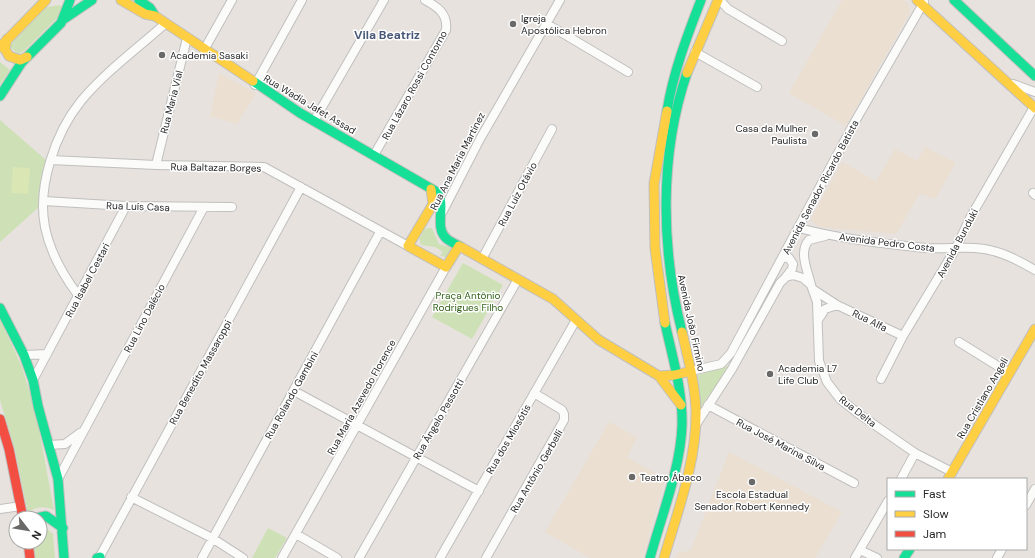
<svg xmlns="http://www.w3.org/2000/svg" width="1035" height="558" viewBox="0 0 1035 558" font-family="'DM Sans',sans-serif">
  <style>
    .education { fill: #eadfd1 }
    .green { fill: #cee1b6 }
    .pitch { fill: #dae6b3 }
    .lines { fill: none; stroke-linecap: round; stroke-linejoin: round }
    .street-casing { stroke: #c0bfbf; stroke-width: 10 }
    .fast-casing { stroke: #c0bfbf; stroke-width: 11 }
    .slow-casing { stroke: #c0bfbf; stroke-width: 11 }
    .jam-casing { stroke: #c0bfbf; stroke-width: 11 }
    .street { stroke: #fbfbfa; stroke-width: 8 }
    .fast { stroke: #16e098; stroke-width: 9 }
    .slow { stroke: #ffcf43; stroke-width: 9 }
    .jam { stroke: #f24e42; stroke-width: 9 }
    .poi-dot { fill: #6b6967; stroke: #fff; stroke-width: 1.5 }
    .labels { text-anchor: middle; stroke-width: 3; stroke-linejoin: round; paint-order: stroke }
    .poi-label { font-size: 10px; fill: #282828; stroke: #fff; text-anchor: start }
    .street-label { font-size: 10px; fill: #282828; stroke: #fff }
    .park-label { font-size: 10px; fill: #33631a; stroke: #fff }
    .quarter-label { font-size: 12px; font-weight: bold; fill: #495878; stroke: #fff }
  </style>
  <rect width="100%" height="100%" fill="#e7e2dd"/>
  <path class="education" d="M842,0H904L908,4L910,12L846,126L789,93Z
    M219,73L256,94L237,124L210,116Z
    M925,147L956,163L935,199L920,193L896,234L820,227L814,223L811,219L842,162L876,181L895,149L917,161Z
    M609,422L637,437L627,457L665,479L643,558H590L545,532Z
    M729,452L842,512L815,558H674L677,553L691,550Z"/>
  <path class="green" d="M60,5L62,8L61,14L25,50L18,54L9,46L46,7Z
    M0,62L10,70L0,85Z
    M0,120L46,160L39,207L0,242Z
    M427,228H432L439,244L452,248L446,257L440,256L443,252L435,247L421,245L419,239L424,230Z
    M463,263L503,285L472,339L432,317Z
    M0,319L22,367L36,413L54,510C44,506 37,506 28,513L15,450L0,400Z
    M731,365L701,407L698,375Z
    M40,527H45L53,534L55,558H34L32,542H40Z
    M268,528L287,538L275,558H252Z"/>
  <path class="pitch" d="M13,167L30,168L28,194L11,193Z"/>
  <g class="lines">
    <defs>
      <path id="street" d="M720,0L728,9L782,41
        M547,24L628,72
        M204,50L232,0
        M695,52L757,87
        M1013,84L1035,92
        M255,85L302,0
        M314,121L384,0
        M374,155L446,30C448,14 438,7 425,0
        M51,160L156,165L264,167L408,246
        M156,165L187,38
        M1033,193L1035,195
        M44,201L126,206L232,207
        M443,211L480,139L560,0
        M799,228C840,239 883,244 926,248C942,249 959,247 975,248C997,249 1016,259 1035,270
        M783,257L789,258L793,264L792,269L786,277
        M482,259L552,129
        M811,285C808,271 798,252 809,240L825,236
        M814,290L837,305L903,336
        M78,295C63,275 50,252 45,227C37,187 55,133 81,101C105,72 138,48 166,23
        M818,320L825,309L837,305
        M959,342L1009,373
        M24,355L47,354
        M691,371L721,364L731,353L853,125L924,2
        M881,379L903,336L956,248L970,218L1034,107
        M33,380L126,206
        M294,391L479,491
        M708,405L854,483
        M697,423L732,369L780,283L786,277L793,275L803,278L811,285L817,302L819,361L827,382L840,399L859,414L915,453L952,472
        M49,445L65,444L80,433
        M58,479L204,207
        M901,479L915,453
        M131,497L212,538L243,558
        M1026,505L1035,489
        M0,509L21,506
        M296,534L337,558
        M860,550L877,558
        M99,558L301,187
        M202,558L380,232
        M282,558L446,267
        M359,558L518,279
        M440,558L576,320
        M486,558L564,420V414L562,410L534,393
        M855,558L888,501
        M997,558L1002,549"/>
      <path id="fast" d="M139,0L150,8L155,16
        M954,0L1035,76
        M64,19L92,0
        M253,81L300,113L437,192C447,206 433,227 447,239C451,242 457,245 461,247
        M0,96L22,62L61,23L70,0
        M667,111C673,73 687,36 701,0
        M0,308L24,355L33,380L38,406L58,479L64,558
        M682,332C661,249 659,155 687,73
        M36,518L46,516L63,528
        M97,558L100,557
        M650,558C661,517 681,467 682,425C683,391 672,356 665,323
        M904,558L910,549"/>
      <path id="slow" d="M121,0L145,14L155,16L253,81
        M917,0L1035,108
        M7,39L5,49L9,56L20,60L27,57
        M0,47L46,0
        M687,73L718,0
        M431,189L433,204L408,246L446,267L459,246
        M461,247L553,299L599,340L659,376L681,405
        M665,323L655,248L654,184L667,111
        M659,376L675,375L691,371
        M948,479L1035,329
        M664,558C678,510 697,461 696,410C695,384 688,358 682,332"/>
      <path id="jam" d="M0,419L9,449L23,518
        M28,542L30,558"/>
    </defs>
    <use href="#street" class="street-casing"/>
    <use href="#fast" class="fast-casing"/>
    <use href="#slow" class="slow-casing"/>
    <use href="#jam" class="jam-casing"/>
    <use href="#street" class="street"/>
    <use href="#fast" class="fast"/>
    <use href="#slow" class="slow"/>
    <use href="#jam" class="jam"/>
  </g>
  <g class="poi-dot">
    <circle cx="513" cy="24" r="4"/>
    <circle cx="162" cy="55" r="4"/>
    <circle cx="815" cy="134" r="4"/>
    <circle cx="770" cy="374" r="4"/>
    <circle cx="632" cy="477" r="4"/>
    <circle cx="752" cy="482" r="4"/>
  </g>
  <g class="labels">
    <g class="poi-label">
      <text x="521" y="22">Igreja<tspan x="521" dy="12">Apostólica Hebron</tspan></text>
      <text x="170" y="59">Academia Sasaki</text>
      <text x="807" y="132" text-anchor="end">Casa da Mulher<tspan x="807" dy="12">Paulista</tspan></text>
      <text x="778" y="372">Academia L7<tspan x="778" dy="12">Life Club</tspan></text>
      <text x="640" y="481">Teatro Ábaco</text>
      <text x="752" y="498" text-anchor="middle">Escola Estadual<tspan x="752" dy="12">Senador Robert Kennedy</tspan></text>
    </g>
    <g class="street-label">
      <text transform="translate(414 85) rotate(-61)" y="4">Rua Lázaro Rossi Contorno</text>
      <text transform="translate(171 102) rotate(-76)" y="4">Rua Maria Vial</text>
      <text transform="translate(310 104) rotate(31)" y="4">Rua Wadia Jafet Assad</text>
      <text transform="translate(457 161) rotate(-63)" y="4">Rua Ana Maria Martinez</text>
      <text transform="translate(216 167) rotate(1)" y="4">Rua Baltazar Borges</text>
      <text transform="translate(820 187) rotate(-62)" y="4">Avenida Senador Ricardo Batista</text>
      <text transform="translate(517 194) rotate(-62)" y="4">Rua Luiz Otávio</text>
      <text transform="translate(138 206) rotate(2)" y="4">Rua Luís Casa</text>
      <text transform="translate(887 242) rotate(7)" y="4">Avenida Pedro Costa</text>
      <text transform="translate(957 243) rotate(-62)" y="4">Avenida Bunduki</text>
      <text transform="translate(87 280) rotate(-62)" y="4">Rua Isabel Cestari</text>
      <text transform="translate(144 318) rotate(-62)" y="4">Rua Lino Dalécio</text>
      <text transform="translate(870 320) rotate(26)" y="4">Rua Alfa</text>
      <text transform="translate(692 323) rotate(78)" y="4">Avenida João Firmino</text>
      <text transform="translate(200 372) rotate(-61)" y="4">Rua Benedito Massaroppi</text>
      <text transform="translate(291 395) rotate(-61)" y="4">Rua Rolando Gambini</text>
      <text transform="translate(361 397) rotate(-61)" y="4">Rua Maria Azevedo Florence</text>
      <text transform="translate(982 398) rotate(-60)" y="4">Rua Cristiano Angeli</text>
      <text transform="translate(858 411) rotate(38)" y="4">Rua Delta</text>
      <text transform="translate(438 419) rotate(-60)" y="4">Rua Ângelo Pessotti</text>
      <text transform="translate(508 439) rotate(-60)" y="4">Rua dos Miosótis</text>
      <text transform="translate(781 444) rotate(28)" y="4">Rua José Marina Silva</text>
      <text transform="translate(536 471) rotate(-60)" y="4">Rua Antônio Gerbelli</text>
    </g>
    <g class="park-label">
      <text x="468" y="299">Praça Antônio<tspan x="468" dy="12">Rodrigues Filho</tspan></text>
    </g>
    <g class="quarter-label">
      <text x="387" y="39">Vila Beatriz</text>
    </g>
  </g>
  <rect x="887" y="478" width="140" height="72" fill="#ffffff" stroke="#a9a9a9"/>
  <rect x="895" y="491" width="20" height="6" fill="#16e098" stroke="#a9a9a9"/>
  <text x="923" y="498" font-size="12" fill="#282828">Fast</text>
  <rect x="895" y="511" width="20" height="6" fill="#ffcf43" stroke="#a9a9a9"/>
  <text x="923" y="518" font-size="12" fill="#282828">Slow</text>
  <rect x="895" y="531" width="20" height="6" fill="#f24e42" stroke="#a9a9a9"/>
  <text x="923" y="538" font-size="12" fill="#282828">Jam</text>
  <g transform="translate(28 530) rotate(121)"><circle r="19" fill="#ffffff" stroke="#a9a9a9"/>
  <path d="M0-3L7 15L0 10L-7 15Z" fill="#6b6967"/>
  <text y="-6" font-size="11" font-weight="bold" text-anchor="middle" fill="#282828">N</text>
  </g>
</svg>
